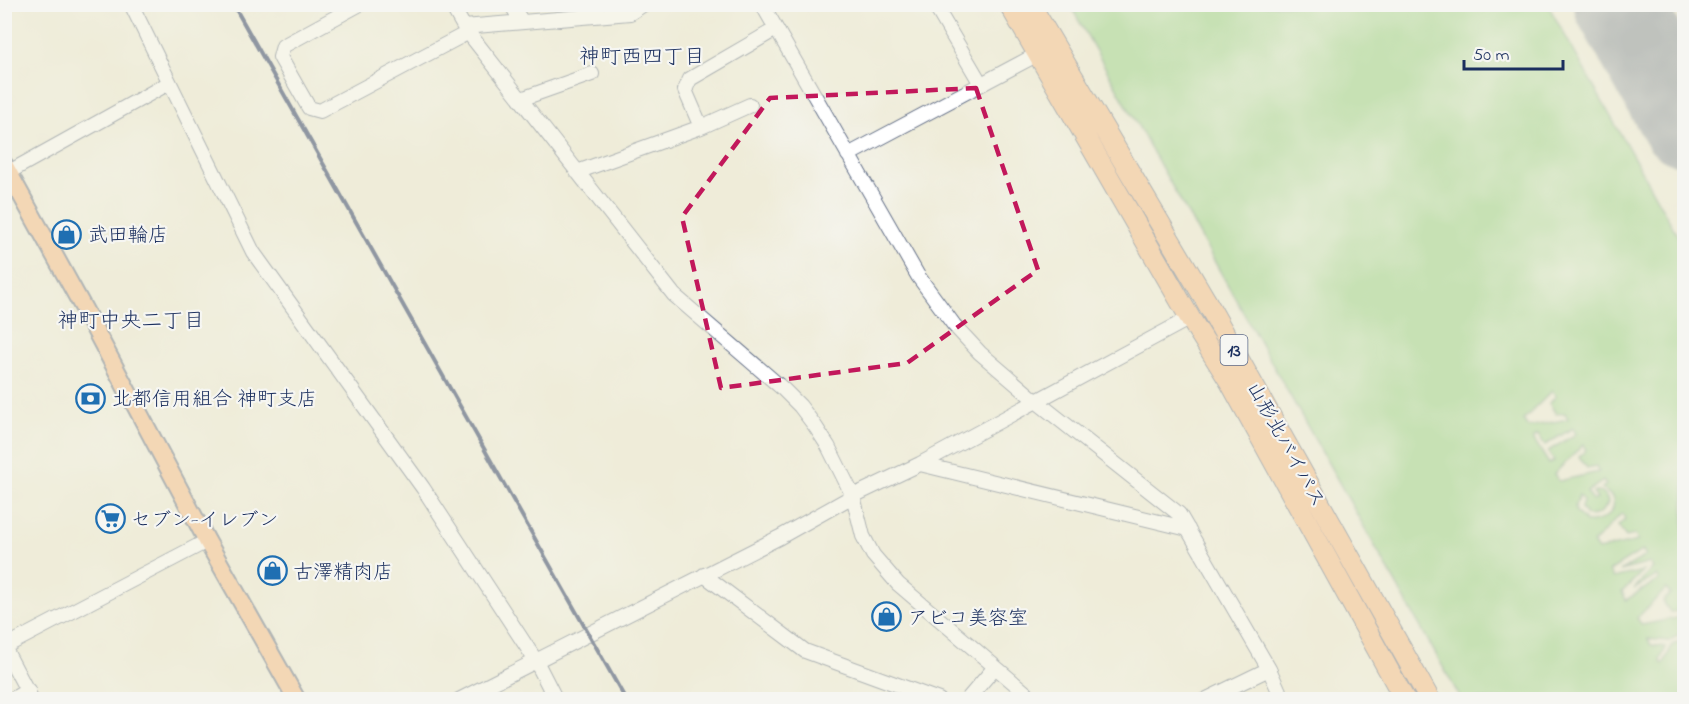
<svg xmlns="http://www.w3.org/2000/svg" width="1689" height="704" viewBox="0 0 1689 704" font-family="'Indie Flower','Klee One',sans-serif">
  <style>
    .green { fill: #97d388; stroke: #598173; stroke-width: 1.5; fill-rule: evenodd }
    .lines { fill: none; stroke-linecap: round; stroke-linejoin: round }
    .runway { stroke: #858e9c; stroke-width: 88 }
    .minor-casing { stroke: #657189; stroke-width: 16 }
    .major-casing { stroke: #657189; stroke-width: 20 }
    .highway-casing { stroke: #657189; stroke-width: 22 }
    .minor { stroke: #fff; stroke-width: 14 }
    .major { stroke: #f9bc8a; stroke-width: 16 }
    .highway { stroke: #f9bc8a; stroke-width: 20 }
    .rail { stroke: #1b2f5e; stroke-width: 4 }
    .marked { fill: none; stroke: #c2185b; stroke-width: 4.5; stroke-dasharray: 12 8; stroke-linejoin: round }
    .labels { text-anchor: middle; stroke-width: 4.5; stroke-linejoin: round; paint-order: stroke }
    .shield { fill: #f6f6f2; stroke: #5d6b8a; stroke-width: 1.5 }
    .shield-label { font-size: 18px; font-weight: bold; fill: #1b2f5e }
    .poi-label { font-size: 20px; fill: #1b2f5e; stroke: #f6f6f2; text-anchor: start }
    .street-label { font-size: 20px; fill: #1b2f5e; stroke: #f6f6f2 }
    .neighbourhood-label { font-size: 21px; fill: #1b2f5e; stroke: #f6f6f2 }
  </style>
  <rect width="100%" height="100%" fill="#f6f6f2"/>
  <filter id="ink" filterUnits="userSpaceOnUse"><feTurbulence type="fractalNoise" baseFrequency=".0167" numOctaves="2"/><feDisplacementMap in="SourceGraphic" scale="12" xChannelSelector="R" yChannelSelector="G"/><feConvolveMatrix kernelMatrix="1 2 1 2 8 2 1 2 1" color-interpolation-filters="sRGB"/></filter>
  <filter id="wash" filterUnits="userSpaceOnUse"><feTurbulence type="fractalNoise" baseFrequency=".008" numOctaves="4" result="noise"/><feDisplacementMap in="SourceGraphic" scale="24" xChannelSelector="R" yChannelSelector="G"/><feGaussianBlur stdDeviation="1.35" result="paint"/><feColorMatrix in="noise" values="0 0 0 0 0 0 0 0 0 0 0 0 0 0 0 0 0 1.4 0 .05"/><feComposite in="paint" operator="in"/></filter>
  <g filter="url(#wash)">
    <rect width="100%" height="100%" fill="#efecd9"/>
    <path class="green" d="M1070,5H1548L1684,247V631L1669,641L1648,639L1651,645L1666,647L1660,660L1663,665L1672,646L1684,638V699H1461ZM1552,391L1556,396L1549,403L1556,414L1565,413L1568,419L1528,427L1523,420ZM1573,428L1576,434L1548,451L1554,461L1549,464L1533,438L1538,435L1545,445ZM1583,445L1586,450L1579,457L1587,468L1596,466L1599,472L1559,481L1554,474ZM1603,481L1606,485L1602,488L1612,497C1619,514 1600,523 1586,522L1576,512L1575,506L1579,495L1583,500L1581,508L1586,515C1596,518 1605,511 1608,502C1606,495 1603,492 1596,492L1593,493L1597,499L1593,501L1587,492ZM1622,513L1625,519L1618,526L1626,537L1635,535L1638,541L1598,550L1593,543ZM1643,550L1646,556L1620,571L1650,563L1653,568L1634,589L1656,576L1659,580L1626,600L1622,592L1643,571L1613,578L1609,571ZM1666,589L1670,594L1663,601L1670,612L1680,611L1682,617L1642,625L1637,618Z"/>
    <g class="lines">
      <path class="runway" d="M1618,4L1684,122"/>
    </g>
  </g>
  <g filter="url(#ink)">
    <g class="lines">
      <defs>
        <path id="minor" d="M131,4L253,252L423,488L536,661L556,700
          M360,4L283,46L280,57L309,108L320,111L469,32
          M451,4L464,27L674,295L783,389L800,406L815,426L828,446L853,496L863,536L873,555L898,584L1034,700
          M511,4L522,22
          M762,4L918,276L954,325L980,353L1036,401L1179,514L1269,669L1205,700
          M934,4L981,84
          M464,27L630,13L644,4
          M521,99L592,74
          M701,127L685,90L690,79L776,29
          M848,155L1038,54
          M9,172L169,83
          M577,172L701,127L750,105
          M920,464L1188,529
          M704,575L805,651L939,700
          M4,647L207,541
          M4,647L32,700
          M1269,669L1283,700
          M11,700L28,690
          M459,700L780,537L853,496L920,464L1190,318
          M967,700L995,667"/>
        <path id="major" d="M4,164L84,309L207,541L297,700"/>
        <path id="highway" d="M1009,4L1190,318L1230,382L1405,700
          M1030,4L1205,299L1430,700"/>
      </defs>
      <use href="#minor" class="minor-casing"/>
      <use href="#major" class="major-casing"/>
      <use href="#highway" class="highway-casing"/>
      <use href="#minor" class="minor"/>
      <use href="#major" class="major"/>
      <use href="#highway" class="highway"/>
      <path class="rail" d="M233,4L626,700"/>
    </g>
  </g>
  <path d="M0 0H1689V704H0ZM976,88L1038,270L907,363L721,388L682,217L770,98Z" fill="#efecd9" fill-opacity=".55" fill-rule="evenodd"/>
  <path class="marked" d="M976,88L1038,270L907,363L721,388L682,217L770,98Z"/>
  <defs>
    <symbol id="shop-ring" viewBox="-11 -11 22 22"><circle r="9.5" fill="#f6f6f2" stroke="#1f6fb2" stroke-width="1.5"/><path d="M-5-2.5h2.3a2.7 3.5 0 0 1 5.4 0H5L5.5 6h-11ZM-1.5-2.5h3a1.5 2.3 0 0 0-3 0Z" fill="#1f6fb2"/></symbol>
    <symbol id="bank-ring" viewBox="-11 -11 22 22"><circle r="9.5" fill="#f6f6f2" stroke="#1f6fb2" stroke-width="1.5"/><path d="M-6-4H6V4H-6ZM0-2.3a2.3 2.3 0 1 0 0 4.6a2.3 2.3 0 1 0 0-4.6Z" fill="#1f6fb2"/></symbol>
    <symbol id="supermarket-ring" viewBox="-11 -11 22 22"><circle r="9.5" fill="#f6f6f2" stroke="#1f6fb2" stroke-width="1.5"/><path d="M-6-5.5h2.5l.6 2H6L4.5 2H-2.5L-4.4-4H-6ZM-1.5 3.2a1.3 1.3 0 1 0 .1 0ZM3 3.2a1.3 1.3 0 1 0 .1 0Z" fill="#1f6fb2"/></symbol>
  </defs>
  <g fill-rule="evenodd">
    <use href="#shop-ring" x="50" y="218" width="33" height="33"/>
    <use href="#bank-ring" x="74" y="382" width="33" height="33"/>
    <use href="#supermarket-ring" x="94" y="502" width="33" height="33"/>
    <use href="#shop-ring" x="256" y="554" width="33" height="33"/>
    <use href="#shop-ring" x="870" y="600" width="33" height="33"/>
  </g>
  <g class="labels">
    <rect class="shield" x="1220.5" y="335" width="27" height="30" rx="4.5"/>
    <g class="shield-label">
      <text x="1234" y="356">13</text>
    </g>
    <g class="poi-label">
      <text x="88" y="241">武田輪店</text>
      <text x="112" y="405">北都信用組合 神町支店</text>
      <text x="131" y="526">セブン-イレブン</text>
      <text x="293" y="578">古澤精肉店</text>
      <text x="908" y="624">アビコ美容室</text>
    </g>
    <g class="street-label">
      <text transform="translate(1287 444) rotate(61)" y="7">山形北バイパス</text>
    </g>
    <g class="neighbourhood-label">
      <text x="642" y="63">神町西四丁目</text>
      <text x="131" y="327">神町中央二丁目</text>
    </g>
  </g>
  <rect width="1689" height="704" fill="none" stroke="#f6f6f2" stroke-width="24"/>
  <path d="M1464 60v9h99v-9" fill="none" stroke="#1b2f5e" stroke-width="3"/>
  <text x="1473" y="60" font-size="18" fill="#1b2f5e" stroke="#f6f6f2" stroke-width="4.5" paint-order="stroke">50 m</text>
</svg>
